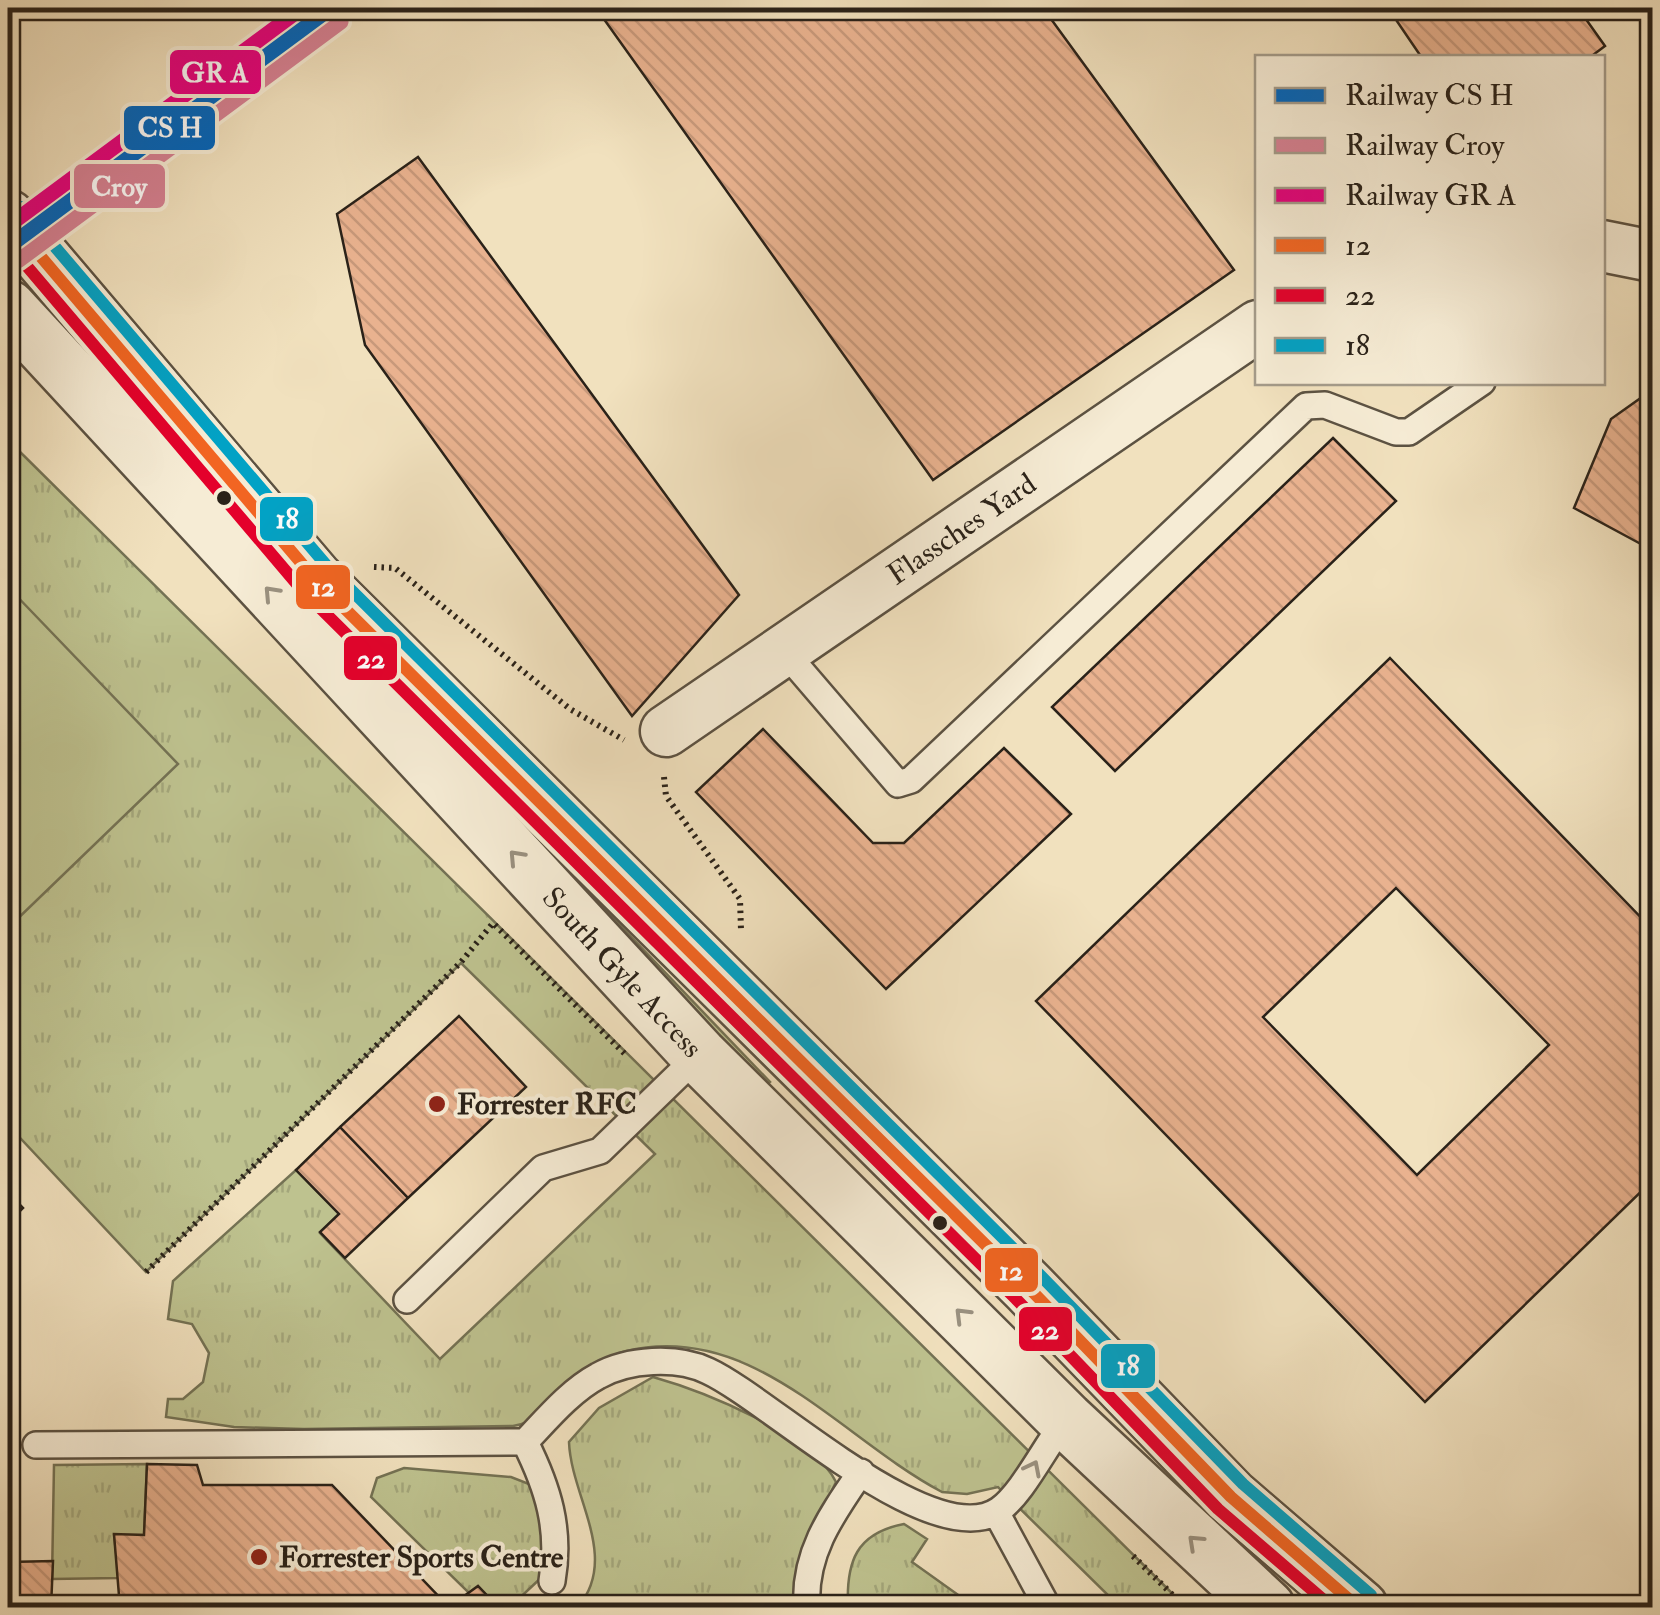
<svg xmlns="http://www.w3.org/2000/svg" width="1660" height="1615" viewBox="0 0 1660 1615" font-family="'IM FELL Double Pica',serif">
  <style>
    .grass { fill: url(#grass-tufts); stroke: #747254; stroke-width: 2.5 }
    .pitch { fill: #bec28f; stroke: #747254; stroke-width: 2.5 }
    .building { fill: url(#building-back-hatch); stroke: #2a2219; stroke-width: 2.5; fill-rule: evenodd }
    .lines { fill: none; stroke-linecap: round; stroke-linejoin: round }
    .service-casing { stroke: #5c5242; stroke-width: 30 }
    .minor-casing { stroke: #5c5242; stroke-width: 55 }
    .tertiary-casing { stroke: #5c5242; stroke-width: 60 }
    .path { stroke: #2a2219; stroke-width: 6; stroke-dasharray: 2.5 5; stroke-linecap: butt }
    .service { stroke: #f6ecd5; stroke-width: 25 }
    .minor { stroke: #f6ecd5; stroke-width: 50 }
    .tertiary { stroke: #f6ecd5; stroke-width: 55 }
    .bus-1-casing { stroke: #f6ecd5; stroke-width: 20 }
    .bus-2-casing { stroke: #f6ecd5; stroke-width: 20 }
    .bus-3-casing { stroke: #f6ecd5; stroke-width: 20 }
    .bus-1 { stroke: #f26522; stroke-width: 12 }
    .bus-2 { stroke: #e4002b; stroke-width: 12 }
    .bus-3 { stroke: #02a2c5; stroke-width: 12 }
    .rail-1-casing { stroke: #f6ecd5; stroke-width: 22 }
    .rail-2-casing { stroke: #f6ecd5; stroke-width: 22 }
    .rail-3-casing { stroke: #f6ecd5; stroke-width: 22 }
    .rail-1 { stroke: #0065bd; stroke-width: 15 }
    .rail-2 { stroke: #d68093; stroke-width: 15 }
    .rail-3 { stroke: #e5007d; stroke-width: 15 }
    .oneway { stroke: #9a9180 }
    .bus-dot { fill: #2a2219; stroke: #f6ecd5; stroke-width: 4 }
    .poi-dot { fill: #8f2418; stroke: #f6ecd5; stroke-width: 4 }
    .labels { text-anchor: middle; stroke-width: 8; stroke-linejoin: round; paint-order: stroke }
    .street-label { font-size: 30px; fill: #2a2219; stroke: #f6ecd5 }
    .poi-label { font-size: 30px; font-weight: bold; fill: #2a2219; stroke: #f6ecd5; text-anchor: start }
    .line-badge { stroke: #f6ecd5; stroke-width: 4 }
    .badge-label { font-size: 28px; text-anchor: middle; font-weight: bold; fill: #fff }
  </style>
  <defs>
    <pattern id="grass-tufts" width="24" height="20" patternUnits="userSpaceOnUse" patternTransform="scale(2.5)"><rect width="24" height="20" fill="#bec28f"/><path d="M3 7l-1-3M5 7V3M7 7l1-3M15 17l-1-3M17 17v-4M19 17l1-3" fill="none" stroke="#a3a67b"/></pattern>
    <pattern id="building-back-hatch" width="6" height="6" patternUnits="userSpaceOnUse" patternTransform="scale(2.5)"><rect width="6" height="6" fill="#e9b28f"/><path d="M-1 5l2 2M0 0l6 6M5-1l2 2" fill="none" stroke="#c8997b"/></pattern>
  </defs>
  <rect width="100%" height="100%" fill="#f1e1be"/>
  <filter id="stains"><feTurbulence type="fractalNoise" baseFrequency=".002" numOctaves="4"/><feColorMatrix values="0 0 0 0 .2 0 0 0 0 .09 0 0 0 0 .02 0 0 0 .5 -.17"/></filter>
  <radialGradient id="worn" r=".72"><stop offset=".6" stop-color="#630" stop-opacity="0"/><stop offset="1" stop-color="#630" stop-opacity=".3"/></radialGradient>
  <path class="grass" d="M8,440L1186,1607H1120L998,1487L967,1494L942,1492C840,1438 753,1321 626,1351C582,1362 557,1420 513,1426L304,1429L234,1427L166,1417L168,1399H183L203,1382L209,1353L192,1324L168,1319L173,1281L296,1170L339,1214L320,1233L440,1359L655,1154L461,963L146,1272L8,1125Z
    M546,848L770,1082L762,1089L536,860Z
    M653,1377C703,1391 813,1435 836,1482L805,1545L796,1607H578C620,1557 571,1497 569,1442L599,1408Z
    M147,1464L144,1535H114L119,1578L52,1579L54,1465Z
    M404,1468L511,1477L529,1484L554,1521L544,1575L510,1607H499L478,1587L469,1593L371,1497L377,1478Z
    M904,1524L927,1539L912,1562L975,1607H848C846,1562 856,1533 904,1524Z
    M51,1600L120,1601V1607L51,1608Z"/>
  <path class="pitch" d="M8,587L178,764L8,928Z"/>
  <path class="building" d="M596,8H1043L1234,270L933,480Z
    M1388,8H1578L1605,46L1589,58H1422Z
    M1639,8H1652V27Z
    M418,157L739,595L632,716L365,345L337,214Z
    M1652,390V550L1574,508L1611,419Z
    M1333,438L1396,501L1115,771L1052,707Z
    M1390,658L1652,929V1181L1425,1402L1036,1001ZM1396,888L1549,1045L1417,1175L1263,1017Z
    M763,729L873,843H904L1004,748L1071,814L886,989L696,792Z
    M459,1016L526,1087L408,1198L340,1127Z
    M340,1127L408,1198L345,1258L320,1232L339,1214L296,1170Z
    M8,1192L23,1208L8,1223Z
    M147,1464L197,1465L203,1485H332L449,1607L478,1586L499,1608H120L114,1534L144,1535Z
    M53,1561L51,1608H8V1562Z"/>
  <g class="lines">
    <defs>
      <path id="service" d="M783,650L898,784L911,780L1306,406L1325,405L1396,432H1409L1482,382
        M407,1300L543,1168L600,1151L699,1055
        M525,1442C548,1488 561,1529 552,1581
        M36,1445L525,1442C546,1420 570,1391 598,1376C628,1359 677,1356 708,1371C769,1399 933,1555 999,1510C1023,1493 1045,1446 1066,1420
        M996,1512L1048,1608
        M807,1608C803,1554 832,1514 861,1472"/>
      <g id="minor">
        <path d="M1602,246L1652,256"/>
        <path id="s1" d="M666,731L1258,326"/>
      </g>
      <g id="tertiary">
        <path d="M8,218L314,578L1028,1287L1231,1497L1360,1608"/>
        <path id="s2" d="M8,308L699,1055L1066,1420L1267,1608"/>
      </g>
    </defs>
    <use href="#service" class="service-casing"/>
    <use href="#minor" class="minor-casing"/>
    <use href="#tertiary" class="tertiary-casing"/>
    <path class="path" d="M374,567L395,568L570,709L624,740
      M664,777L666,796L740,899L741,930
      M146,1272L461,962L493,923L626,1055
      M1133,1556L1186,1608"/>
    <use href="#service" class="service"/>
    <use href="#minor" class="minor"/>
    <use href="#tertiary" class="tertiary"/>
    <defs>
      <path id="bus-1" d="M8,218L314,578L1028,1287L1231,1497L1359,1608"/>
      <path id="bus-2" d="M8,244L302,590L1016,1299L1218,1509L1333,1608"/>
      <path id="bus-3" d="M21,207L327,566L1040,1275L1243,1484L1371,1595"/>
    </defs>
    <use href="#bus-1" class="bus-1-casing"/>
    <use href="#bus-2" class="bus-2-casing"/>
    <use href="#bus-3" class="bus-3-casing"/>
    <use href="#bus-1" class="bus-1"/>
    <use href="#bus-2" class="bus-2"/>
    <use href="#bus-3" class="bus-3"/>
    <defs>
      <path id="rail-1" d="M8,247L331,8"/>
      <path id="rail-2" d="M18,261L341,22"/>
      <path id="rail-3" d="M8,226L302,8"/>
    </defs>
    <use href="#rail-1" class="rail-1-casing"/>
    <use href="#rail-2" class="rail-2-casing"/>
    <use href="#rail-3" class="rail-3-casing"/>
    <use href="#rail-1" class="rail-1"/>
    <use href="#rail-2" class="rail-2"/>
    <use href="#rail-3" class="rail-3"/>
  </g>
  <defs><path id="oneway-chevron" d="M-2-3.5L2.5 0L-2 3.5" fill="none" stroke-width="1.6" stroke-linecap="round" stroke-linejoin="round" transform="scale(2.5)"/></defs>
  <g class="oneway">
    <use href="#oneway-chevron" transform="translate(271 593) rotate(-133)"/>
    <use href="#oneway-chevron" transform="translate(516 857) rotate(-133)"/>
    <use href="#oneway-chevron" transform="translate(962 1315) rotate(-135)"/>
    <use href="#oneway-chevron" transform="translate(1033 1468) rotate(-63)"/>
    <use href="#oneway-chevron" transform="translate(1195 1542) rotate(-137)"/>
  </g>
  <g class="bus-dot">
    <circle cx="224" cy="498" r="9"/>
    <circle cx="940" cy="1223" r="9"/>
  </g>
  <g class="poi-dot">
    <circle cx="437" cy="1104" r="10"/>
    <circle cx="259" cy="1557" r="10"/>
  </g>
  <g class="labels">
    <g class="street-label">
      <text dy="10" stroke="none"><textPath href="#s1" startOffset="358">Flassches Yard</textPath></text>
      <text dy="10" stroke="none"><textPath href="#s2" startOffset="905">South Gyle Access</textPath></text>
    </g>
    <g class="poi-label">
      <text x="457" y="1114">Forrester RFC</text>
      <text x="279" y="1567">Forrester Sports Centre</text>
    </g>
  </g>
  <g class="line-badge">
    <rect x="168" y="48" width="95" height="48" rx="10" fill="#e5007d"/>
    <rect x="122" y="104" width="95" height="48" rx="10" fill="#0065bd"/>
    <rect x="72" y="162" width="95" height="48" rx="10" fill="#d68093"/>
    <rect x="258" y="495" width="57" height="48" rx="10" fill="#02a2c5"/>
    <rect x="294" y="563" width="58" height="48" rx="10" fill="#f26522"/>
    <rect x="342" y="634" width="57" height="48" rx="10" fill="#e4002b"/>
    <rect x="983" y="1246" width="57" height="48" rx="10" fill="#f26522"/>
    <rect x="1017" y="1305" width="57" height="48" rx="10" fill="#e4002b"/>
    <rect x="1099" y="1342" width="58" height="48" rx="10" fill="#02a2c5"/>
  </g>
  <g class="badge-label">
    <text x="215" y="82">GR A</text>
    <text x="170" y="137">CS H</text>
    <text x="119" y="196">Croy</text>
    <text x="287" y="528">18</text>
    <text x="323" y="596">12</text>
    <text x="371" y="668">22</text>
    <text x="1011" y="1280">12</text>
    <text x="1045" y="1339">22</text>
    <text x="1128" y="1375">18</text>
  </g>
  <rect width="1660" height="1615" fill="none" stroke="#f1e1be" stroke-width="40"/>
  <rect x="10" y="10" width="1640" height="1595" fill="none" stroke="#2a2219" stroke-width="5"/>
  <rect x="20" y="20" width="1620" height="1575" fill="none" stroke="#2a2219" stroke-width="2.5"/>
  <rect x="1255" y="55" width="350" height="330" fill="#f6ecd5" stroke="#a49b8a" stroke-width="2.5"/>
  <rect x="1275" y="88" width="50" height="15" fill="#0065bd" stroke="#a49b8a" stroke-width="2.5"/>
  <text x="1345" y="105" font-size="30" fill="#2a2219">Railway CS H</text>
  <rect x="1275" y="138" width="50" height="15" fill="#d68093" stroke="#a49b8a" stroke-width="2.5"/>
  <text x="1345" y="155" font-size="30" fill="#2a2219">Railway Croy</text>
  <rect x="1275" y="188" width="50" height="15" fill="#e5007d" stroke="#a49b8a" stroke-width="2.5"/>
  <text x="1345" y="205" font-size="30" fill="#2a2219">Railway GR A</text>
  <rect x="1275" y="238" width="50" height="15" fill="#f26522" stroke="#a49b8a" stroke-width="2.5"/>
  <text x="1345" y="255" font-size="30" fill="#2a2219">12</text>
  <rect x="1275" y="288" width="50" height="15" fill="#e4002b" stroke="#a49b8a" stroke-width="2.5"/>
  <text x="1345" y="305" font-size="30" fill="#2a2219">22</text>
  <rect x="1275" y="338" width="50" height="15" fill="#02a2c5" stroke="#a49b8a" stroke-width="2.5"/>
  <text x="1345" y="355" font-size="30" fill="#2a2219">18</text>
  <rect width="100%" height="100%" filter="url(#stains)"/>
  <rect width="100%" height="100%" fill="url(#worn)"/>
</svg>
